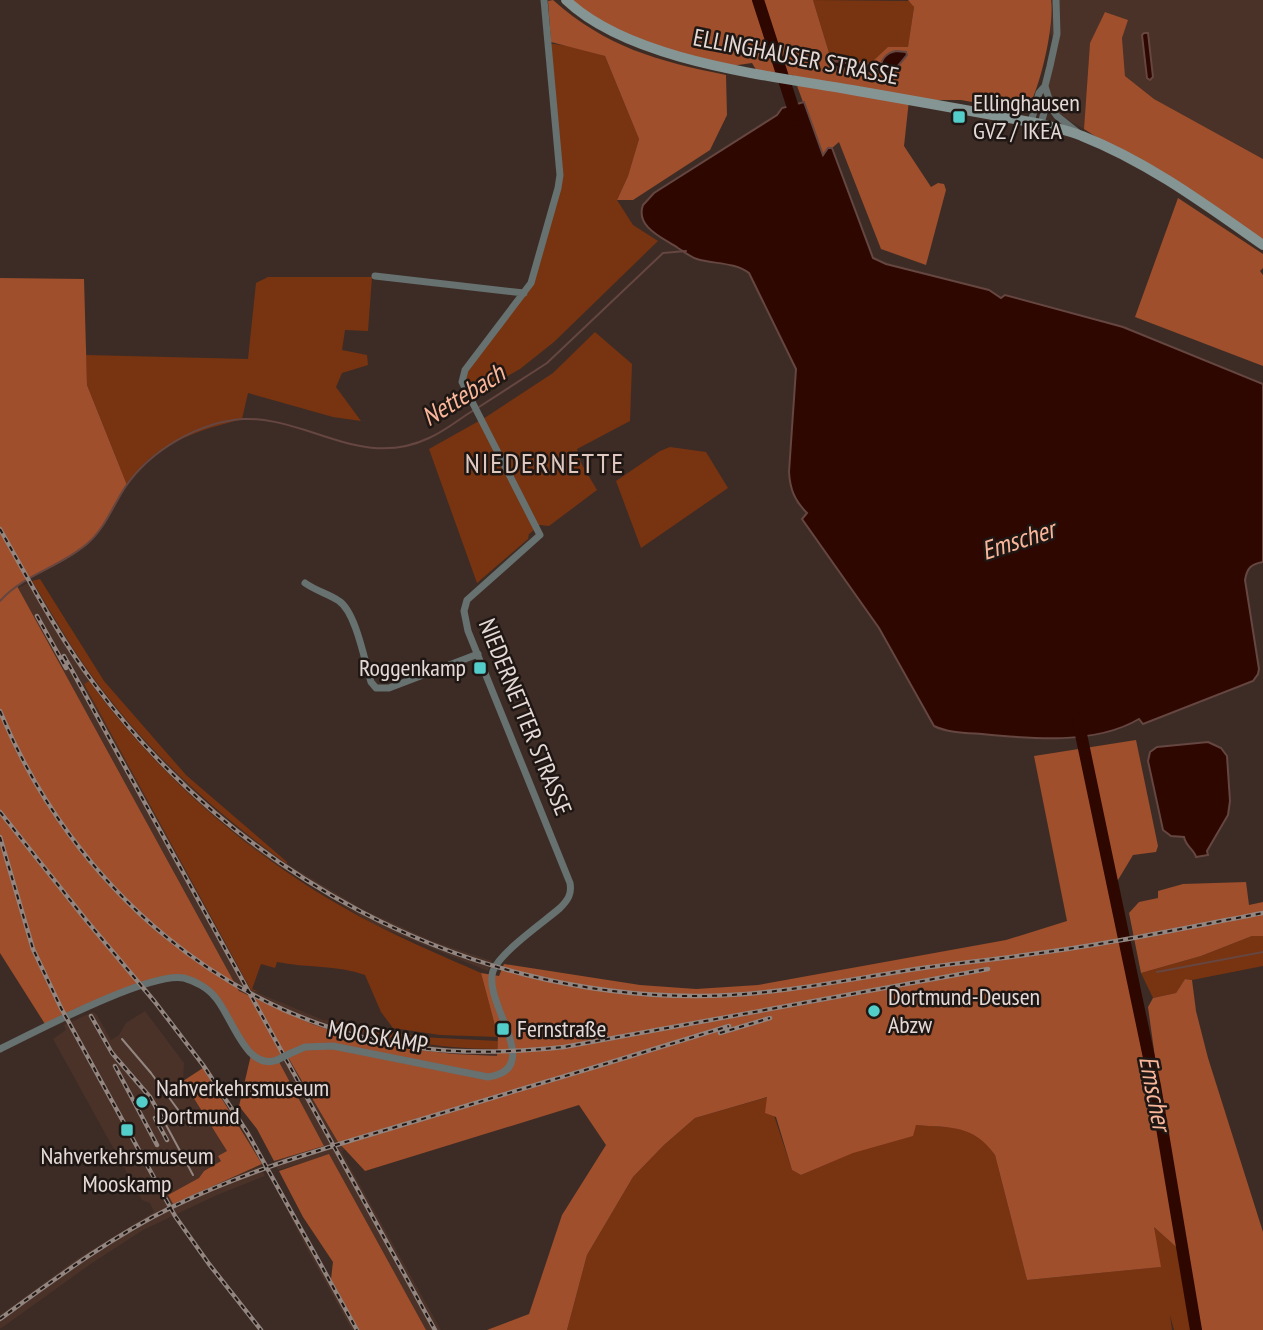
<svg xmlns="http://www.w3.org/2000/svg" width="1263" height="1330" viewBox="0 0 1263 1330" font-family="'PT Sans Narrow',sans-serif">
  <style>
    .built { fill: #4a3228 }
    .green { fill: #783311 }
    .forest { fill: #9f4f2c }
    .water { fill: #2e0700; stroke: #654640; stroke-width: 2 }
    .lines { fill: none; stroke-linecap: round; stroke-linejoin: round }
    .stream { stroke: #654640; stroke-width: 2 }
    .river { stroke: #2e0700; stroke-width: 12 }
    .street { stroke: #667170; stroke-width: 7 }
    .secondary { stroke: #849594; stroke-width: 10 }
    .tram { stroke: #93857f; stroke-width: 2 }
    .rail-casing { stroke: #93857f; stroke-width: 4.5 }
    .rail { stroke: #1f1714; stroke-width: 2; stroke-dasharray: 5; stroke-linecap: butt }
    .street-bridge { stroke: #667170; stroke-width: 7 }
    .poi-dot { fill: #53cdc9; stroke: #1f1714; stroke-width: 2.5 }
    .labels { text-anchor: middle; stroke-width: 5; stroke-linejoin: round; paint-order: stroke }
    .street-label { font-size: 24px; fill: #e6dad6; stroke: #1f1714 }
    .poi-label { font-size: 24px; fill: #e6dad6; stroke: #1f1714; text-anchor: start }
    .water-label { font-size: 26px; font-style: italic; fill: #fab69a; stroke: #1f1714 }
    .quarter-label { font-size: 28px; letter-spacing: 2px; fill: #dfc8bf; stroke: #1f1714 }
  </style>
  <rect width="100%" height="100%" fill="#3d2c25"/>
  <path class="built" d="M1051,0H1263V159L1154,99L1125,76L1122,38L1127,20L1106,12L1090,43L1084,129L1070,121L1053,108L1047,85L1057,44L1050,33L1053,10Z
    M32,581L90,674L112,703L202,798L233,824L287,864L364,910L432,941L492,961L488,971L373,924L260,854L198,803L135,739L89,681L84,684L251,990L323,1020L387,1038L447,1048L509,1049L497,1056L454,1054L410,1049L344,1035L312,1024L258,1000L348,1149L341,1151L441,1330H426L329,1155L278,1170L274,1161L324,1146L18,588Z
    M145,987L196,1052L233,1109L359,1330H352L306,1247L274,1184L227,1105L203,1068L142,989Z
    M145,1011L184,1063L183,1081L227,1151L221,1161L204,1171L199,1178L168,1195L173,1203L260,1166L265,1176L217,1195L143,1230L92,1263L0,1329V1315L77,1259L154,1212L150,1203L142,1200L53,1039L66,1030L64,1025L93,1012L97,1015L111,1040L119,1035L126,1023Z"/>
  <path class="green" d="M813,0L911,1L914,7L908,48L871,63L834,58L830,56Z
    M548,43L574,47L605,56L639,139L628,176L617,200L633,225L658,241L554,342L520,369L472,396L465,390V370L531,283L558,188Z
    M268,277H372L368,331L345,330L342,350L367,355L368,365L342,373L336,387L361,421L333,417L248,393L242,419C208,428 175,437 148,460C140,467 133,477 127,485L87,385L86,355L248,359L256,283Z
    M595,332L632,364L630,421L577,449L581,463L597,490L549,526L540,525L529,534L528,539L477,583L429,449L486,417L553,373Z
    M670,447L706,452L728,488L641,548L616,481L660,451Z
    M40,579L104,681L186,775L287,862V864C213,811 146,750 92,676C70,646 52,613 32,581Z
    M89,681C163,782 262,867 374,924C409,942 445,957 481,973L498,1037L440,1035L393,1028L381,1012L365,975C337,965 306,968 277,962L275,968L261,964L252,989L259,992L251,990L84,684Z
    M1252,936H1263V966L1192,980L1185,979L1176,993L1153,998L1141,973L1201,956Z
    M323,1020L420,1037L498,1041L497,1049C437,1049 380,1038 323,1020Z
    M768,1097L792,1170L801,1175L916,1125L961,1128L985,1140L995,1155L1027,1280L1160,1267L1153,1226L1184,1254L1196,1330H1174L1170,1315L1172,1330H567L587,1255L633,1177L664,1145L695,1118Z"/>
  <path class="forest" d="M553,0C606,47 657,61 726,75L727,115L710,150L633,200H617L628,176L639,139L605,56L551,42L548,1Z
    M566,0H813L830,56L871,63L888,47H908L914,7L908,0H1051C1055,24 1040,88 1028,108L1016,110L961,100H909L904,146L931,187L938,183L944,184L946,190L926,265L881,249L839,142L832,148H828L823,156L793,75L758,73L752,63L724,67L634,42Z
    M1105,12L1128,20L1122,38L1125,76L1154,99L1263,159V245L1084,129L1090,43Z
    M1178,198L1263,254V268L1260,271L1263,275V366L1135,317Z
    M0,278L84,279L87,385L127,485C115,504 106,525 91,540C71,561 41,570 17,586L239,991L312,1024L344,1035L410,1049L454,1054L497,1056L498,1037L481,973L499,976L504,964L640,985L696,989L758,985L1006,940L1067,921L1034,756L1136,740L1158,846L1156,852L1133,855L1112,890L1129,987L1180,1237L1148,1007L1153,998L1176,993L1185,979L1192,980L1196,1011L1208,1058L1263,1232V1330H1196L1184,1254L1154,1227L1161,1267L1027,1280L995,1155C973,1124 951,1128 916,1125L913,1136L853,1153L801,1175L792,1170L776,1117L765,1113L767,1097L695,1118L664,1145L633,1177L587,1255L567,1330H487L529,1314L562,1215L606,1145L579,1105L365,1171L338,1142L289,1059L278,1060L324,1146L274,1161L257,1129L239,1106L251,1055L225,1011L202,986L167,975L45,1024L0,953Z
    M1246,882L1249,905L1263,902V936H1252L1201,956L1141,973L1129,913L1139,902L1158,898V891L1183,884Z
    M203,1068L262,1164L173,1204L168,1195L199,1178L204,1171L221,1161L218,1156L227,1151L183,1081Z
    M329,1154L426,1330H359L331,1279L333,1262L303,1217L279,1171Z"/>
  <path class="water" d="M1144,33H1148L1153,77L1150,80L1147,78L1142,35Z
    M896,51L906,52L907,55L893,72L886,74L881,71C880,60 886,53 896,51Z
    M833,61L877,68L879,71L876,74L831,66L829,63Z
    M804,102L823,155L828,148H832L873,258L886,264L989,290L1001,298L1005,295L1123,327L1263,384V562C1251,564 1247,568 1245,580L1259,669L1258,674L1253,681L1143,724L1139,719C1095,745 1031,739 982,734C967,733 948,733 934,726L879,628L802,519L807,513C795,501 790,490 789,472L796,369L749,273C735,262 712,264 697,259C690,257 683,251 678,248C663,238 635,227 643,205L654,193L777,115L782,108Z
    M1208,742L1221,748L1227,756L1230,801L1228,815L1207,851L1208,855L1196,857C1194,849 1186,847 1184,837L1171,836L1163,830L1148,761L1150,752L1157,747Z"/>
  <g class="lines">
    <path class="stream" d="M479,407L547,363L663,253L686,251
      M0,601C24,574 61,567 88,543C106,527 113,505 126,486C151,450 199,422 243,419C265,418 285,424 305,430C348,444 385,459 429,438C445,431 459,419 474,410
      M1157,972L1263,952"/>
    <path class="river" d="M758,0L797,120
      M1078,720L1155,1086L1196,1330"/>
    <path class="street" d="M1045,86L1052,109L1057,116L1077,132
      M1031,122L1039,93L1045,86L1050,66L1057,34L1056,0
      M1041,124L1047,101
      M375,276L524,293
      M305,583C316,591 329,594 339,601C356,612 365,663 371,682L376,688H389L478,654
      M0,1049C35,1032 150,971 184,978C195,981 208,988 215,997C232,1016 246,1072 277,1060
      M289,1054L305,1047L333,1046L488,1077C546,1069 482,1003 493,971C500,952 544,922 560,908C568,900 572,894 570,883L468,631L464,611L467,600L540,535L462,382L465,370L531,283L558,188L560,175L544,0"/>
    <path class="secondary" d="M566,0C630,61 766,75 852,90C915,101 978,112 1041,124C1054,128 1069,130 1082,136C1148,162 1206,205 1263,245"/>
    <path class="tram" d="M122,1039L151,1073L190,1126
      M165,1123L193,1175"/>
    <defs>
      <path id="rail" d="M0,529C30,582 58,636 95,685C235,873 462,997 698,996C774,996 849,979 923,968C957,963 991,960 1025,955C1105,945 1184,928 1263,913
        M37,616L66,668
        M64,656L435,1330
        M0,711C72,886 229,1024 420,1048C468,1054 516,1052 564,1047L988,969
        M0,812L86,920L155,1002L203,1065L247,1132L357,1330
        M0,837L33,949L61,1008L175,1216L209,1264L261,1330
        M91,1016L112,1053L150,1097L165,1123
        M720,1033L770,1018
        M115,1066L157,1145
        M155,1118L167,1140
        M0,1319C56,1278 111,1237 174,1206C252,1168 336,1145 419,1120C522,1089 626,1058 729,1026"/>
    </defs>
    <use href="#rail" class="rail-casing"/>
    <use href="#rail" class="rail"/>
    <path class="street-bridge" d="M277,1060L289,1054"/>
  </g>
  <g class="poi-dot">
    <rect x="952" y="110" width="14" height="14" rx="3.5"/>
    <rect x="473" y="661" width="14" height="14" rx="3.5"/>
    <circle cx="874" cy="1011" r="7"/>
    <rect x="496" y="1022" width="14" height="14" rx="3.5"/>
    <circle cx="142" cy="1102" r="7"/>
    <rect x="120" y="1123" width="14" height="14" rx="3.5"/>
  </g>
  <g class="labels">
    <g class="street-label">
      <text transform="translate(796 57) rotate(11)" y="8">ELLINGHAUSER STRASSE</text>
      <text transform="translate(525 717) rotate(68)" y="8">NIEDERNETTER STRASSE</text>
      <text transform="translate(378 1037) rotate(10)" y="8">MOOSKAMP</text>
    </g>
    <g class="poi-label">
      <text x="973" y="111">Ellinghausen<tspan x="973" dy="28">GVZ / IKEA</tspan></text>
      <text x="466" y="676" text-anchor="end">Roggenkamp</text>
      <text x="888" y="1005">Dortmund-Deusen<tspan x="888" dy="28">Abzw</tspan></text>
      <text x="517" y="1037">Fernstraße</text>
      <text x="156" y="1096">Nahverkehrsmuseum<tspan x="156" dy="28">Dortmund</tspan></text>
      <text x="127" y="1164" text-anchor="middle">Nahverkehrsmuseum<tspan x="127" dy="28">Mooskamp</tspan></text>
    </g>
    <g class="water-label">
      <text transform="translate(463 395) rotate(-32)" y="9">Nettebach</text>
      <text transform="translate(1018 540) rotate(-18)" y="9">Emscher</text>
      <text transform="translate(1155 1093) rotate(79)" y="9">Emscher</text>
    </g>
    <g class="quarter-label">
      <text x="545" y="473">NIEDERNETTE</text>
    </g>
  </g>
</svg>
